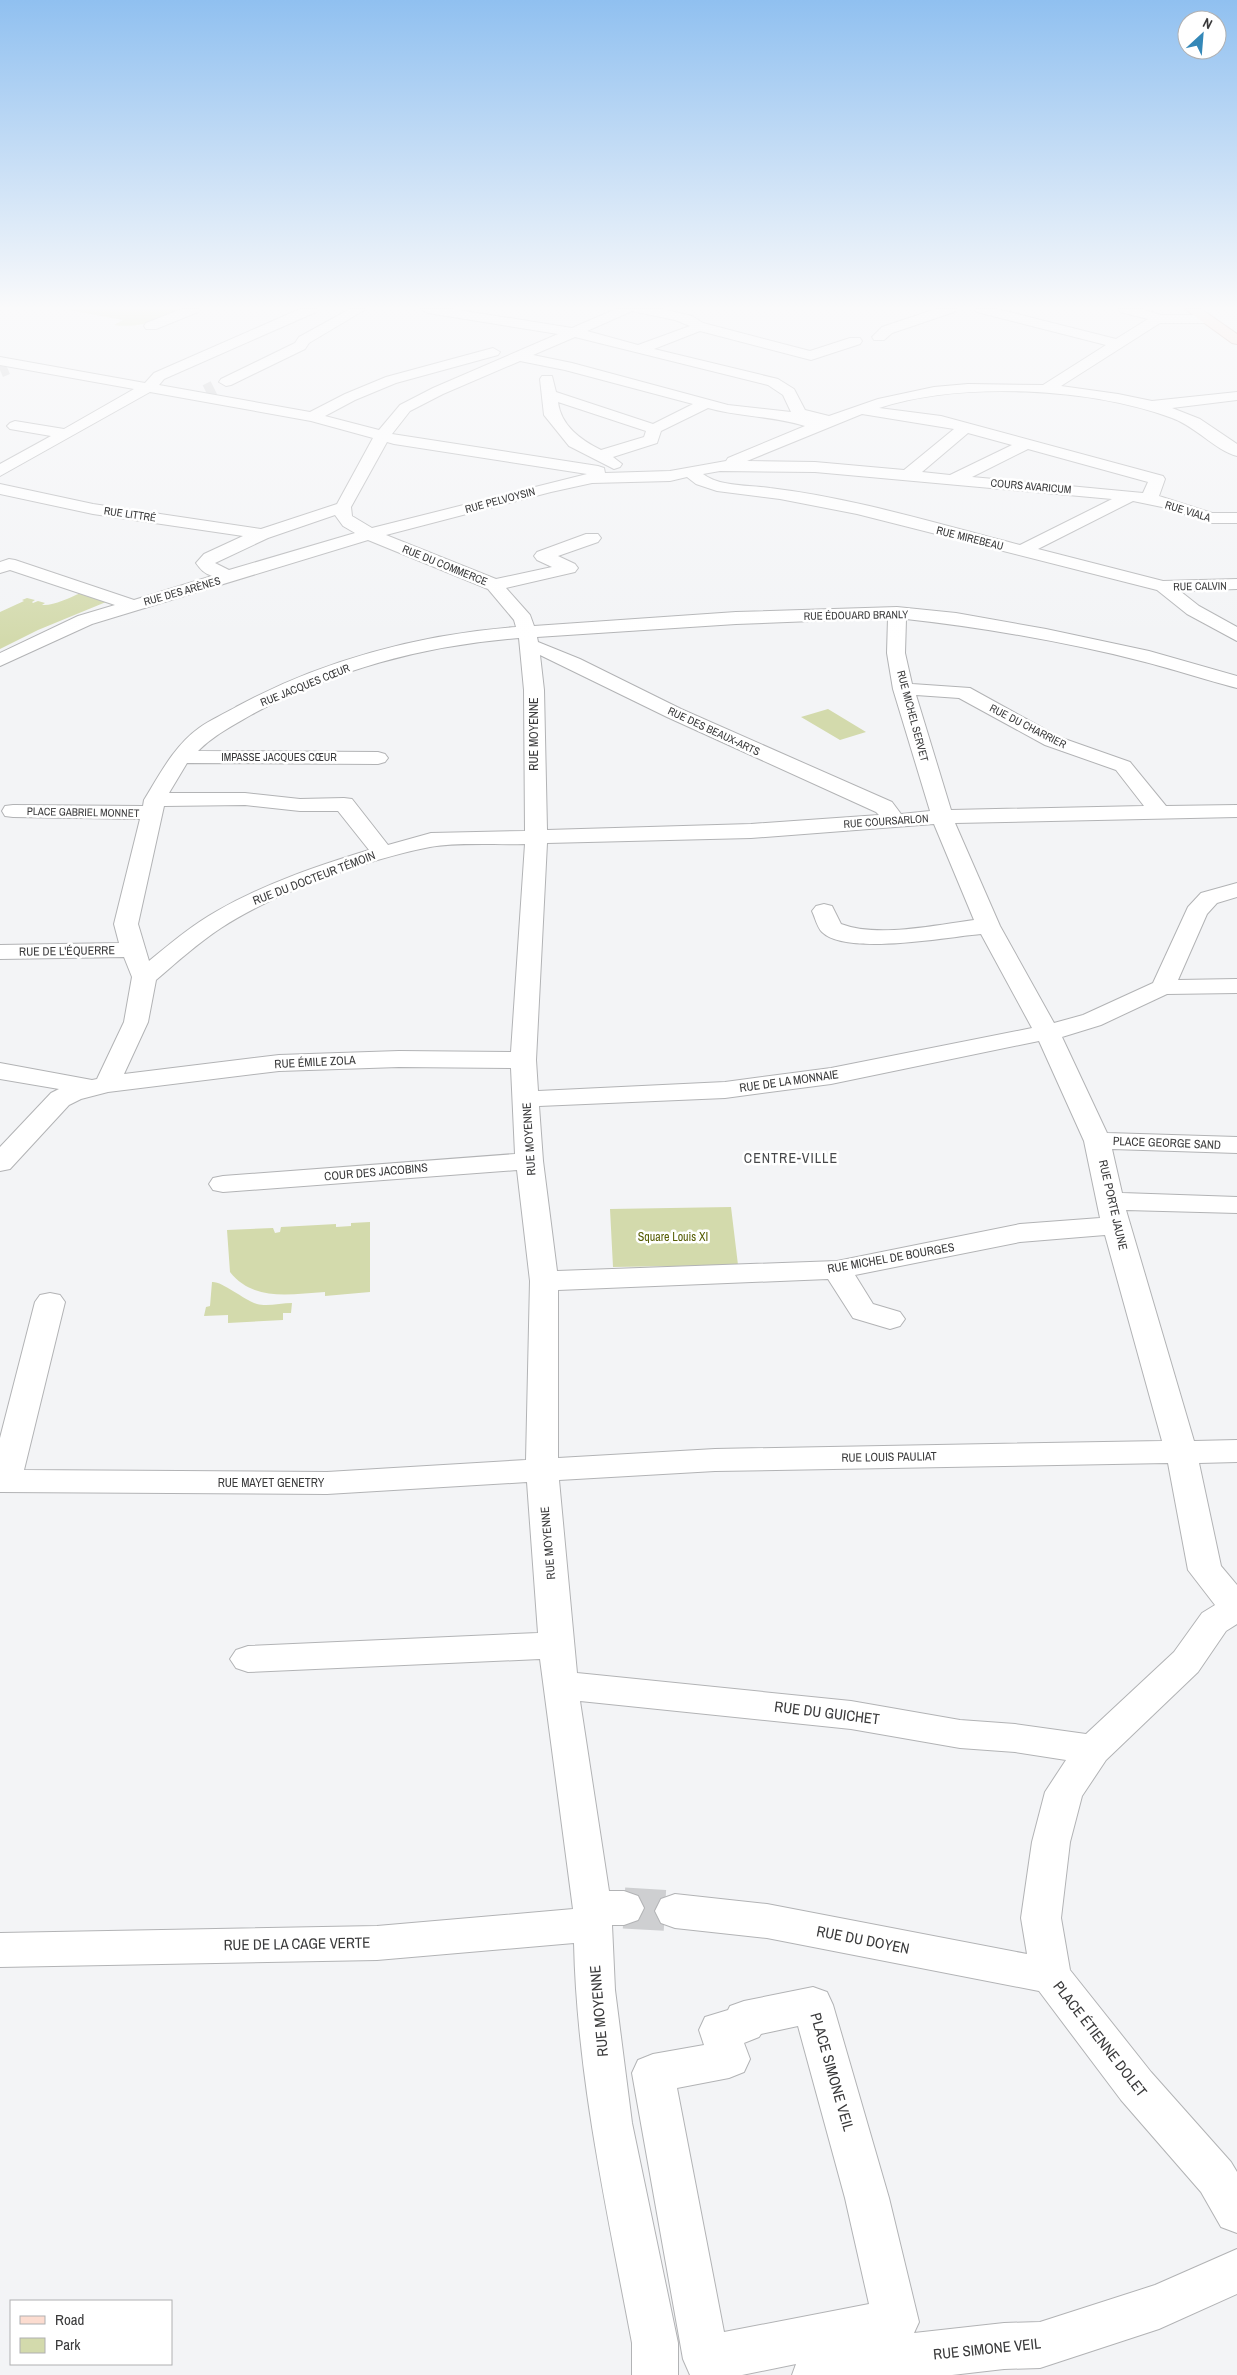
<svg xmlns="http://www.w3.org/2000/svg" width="1237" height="2375" viewBox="0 0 1237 2375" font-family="'Archivo Narrow',sans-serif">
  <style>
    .green { fill: #d3daac }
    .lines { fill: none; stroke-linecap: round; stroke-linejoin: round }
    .minor-tunnel-far1 { stroke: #cecfd1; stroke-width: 15; stroke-dasharray: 15 8; stroke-linecap: butt }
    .minor-tunnel { stroke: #cecfd1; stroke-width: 41; stroke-dasharray: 41 21; stroke-linecap: butt }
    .minor-casing { stroke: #b2b3b5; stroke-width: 2 }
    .major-casing { stroke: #b79487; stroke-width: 2 }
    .minor { fill: #fff; fill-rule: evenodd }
    .major { fill: #fcdcd0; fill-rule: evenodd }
    .labels { text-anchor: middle; stroke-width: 5; stroke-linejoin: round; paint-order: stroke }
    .far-street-label { font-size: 11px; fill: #3a3a3b; stroke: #fff }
    .street-label { font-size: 12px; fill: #3a3a3b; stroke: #fff }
    .park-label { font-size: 12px; fill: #565d05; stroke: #fff }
    .neighbourhood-label { font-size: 14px; letter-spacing: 1px; fill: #47484a; stroke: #fff }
    .near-street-label { font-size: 15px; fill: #3a3a3b; stroke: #fff }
  </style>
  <rect width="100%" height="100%" fill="#f3f4f6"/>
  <path class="green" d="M63,309H189C165,318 141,329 114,325L123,320Z
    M81,593L106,602L38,630L0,649V612L24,601L22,600L27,598L35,600L32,602L33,603L38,601L45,603L42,605C54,606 68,598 81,593Z
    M828,709L866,732L840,740L801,717Z
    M731,1207L738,1265L613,1267L610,1209Z
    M370,1222V1292L325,1296V1292C290,1294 254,1302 230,1272L227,1230L273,1228L275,1233L280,1232L281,1227L336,1224V1227L351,1226V1223Z
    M212,1282C222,1281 244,1300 257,1304C267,1307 281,1303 292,1303L291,1313H283V1320L228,1323V1315L204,1316L206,1307L210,1306Z"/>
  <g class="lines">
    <path class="minor-tunnel-far1" d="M0,370L7,367
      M206,392L214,388"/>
    <path class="minor-tunnel" d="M624,1908L675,1911"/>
    <defs>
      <path id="minor" d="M182,309H200L198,312L156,329H146L144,326L146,323Z
        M300,309H318L316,312L164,379L159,385L310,412L345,394L386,377L493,348L500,352L498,355L396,383L355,400L325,416L379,430L400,405L433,388L558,334L428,313L421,309H452L572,328L616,309H661L692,316L703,323L810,351L850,338H860L862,341L860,344L811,360L700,331L654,349L778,379L794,389L805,410L829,416L878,399L934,387L968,384L1043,385L1106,345L977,312L975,309H997L1116,339L1148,319L1120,312L1118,309H1141L1161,315H1207L1214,319L1207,323H1160L1061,386L1118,394L1152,401L1237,392V400L1172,408L1200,419L1237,444V456C1215,450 1195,426 1172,418C1090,388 962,381 879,408L941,416L1163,476L1165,479L1159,496L1212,513H1237V523H1212L1162,507L1133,501L1038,549L1163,581L1237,579V589L1180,591L1199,606L1237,627V641L1187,614L1157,590L857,514L780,499L717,491L696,484L687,477L670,481L592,483L551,492L386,535L496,579L552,567L537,560L534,556L537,552L586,534H598L601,538L598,542L558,556L575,564L578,568L575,572L506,588L530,615L534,626L736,612L897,607L956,613L1046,629L1149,651L1237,676V688C1206,680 1176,670 1145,662C1067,642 986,628 906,619L905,653L912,684L970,688L1059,737L1130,762L1166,806L1237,805V817L955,823L1000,926L1054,1023L1083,1015L1153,983L1188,907L1201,893L1237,883V897L1217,903L1207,914L1178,980L1237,979V993L1167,994L1101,1025L1062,1037L1107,1133L1237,1137V1153L1112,1149L1122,1193L1237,1197V1213L1126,1210L1194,1441L1237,1440V1462L1199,1463L1221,1566L1237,1585V1624L1226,1631L1198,1672L1106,1760L1082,1796L1070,1842L1061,1918L1070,1970L1151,2072L1231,2162L1237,2172V2233L1221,2227L1201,2192L1121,2100L1039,1991L767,1938L675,1928L661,1923L655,1911L661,1899L675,1894L767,1904L1027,1954L1021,1918L1032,1842L1045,1792L1066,1760L1015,1752L960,1748L851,1729L580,1701L609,1891H624L638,1896L644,1908L638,1920L624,1925H612L615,1990L632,2123L678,2343V2375H632V2343C607,2210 577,2078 574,1943L377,1960L0,1967V1933L377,1926L573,1909L540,1659L248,1672L236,1668L230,1659L236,1650L248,1646L538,1633L527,1482L327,1494L0,1492V1438L35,1302L40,1295L50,1293L60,1295L65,1302L24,1470L327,1472L526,1460L530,1281L517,1170L223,1192L213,1190L209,1184L213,1178L223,1176L515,1154L511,1068L399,1067L279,1071L108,1092L81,1099L69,1105L10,1169L0,1171V1147L51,1093L59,1089L0,1079V1063L92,1080L97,1079L124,1022L132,977L124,957L0,959V945L119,943L114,924L140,819L13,817L5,816L2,811L5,806L13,805L143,806L144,800C160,774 174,746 199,728C210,720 224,714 236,707C320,661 420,634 516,627L514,620L488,589L368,540L92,624L0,666V653L78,616L115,605L10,570L0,573V562L9,559L15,560L134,600L212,576C204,573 201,570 196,563L204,554L243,536L93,514L0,494V484L93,504L261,529L337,504L373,438L311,421L150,392L0,476V464L51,436L10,429L7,426L10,423L15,421L64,429L134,389L0,365V357L145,383L154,373ZM632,311L675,320L690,326L638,345L587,331ZM575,337L768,385L783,395L791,412L728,405L572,363L533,355ZM520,361L565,370L693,404L653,424L556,392L552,376H542L540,379L544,415L569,446L614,469L620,467L622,464L613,457L657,443L661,431L708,408C740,417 773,416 805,426L728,458L726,461L670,471L605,473L604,468L598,466L392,434L410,411L443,394ZM558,402L646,431L644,437L601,450C581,440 561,426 558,402ZM862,414L954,429L904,470L815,462L747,461ZM968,433L1012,445L950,475L922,472ZM387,442L394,444L587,474L372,528L352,516L351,507ZM1028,449L1148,482L1143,493L972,477ZM720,471L815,472L1112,499L1020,545C938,524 854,498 770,488C750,485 720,487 703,474ZM335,515L343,526L355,533L229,570L215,563L268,538ZM888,618L887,653L893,689L930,811L901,814L892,802L681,709L580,659L538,642L537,637L736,624ZM519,638L524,690L525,831L431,833L388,845L352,799L344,798L300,799L245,793H169L187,763L378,764L385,762L388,758L385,754L378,752L198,751C214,735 232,726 251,715C332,670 426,645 519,638ZM540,655L667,717L876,812L879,815L751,824L547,830L544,690ZM916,695L959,698L1045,745L1116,770L1144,806L951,810ZM245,805L300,811H338L369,850C317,866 264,884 217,911C192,925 171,943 149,961L138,924L164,806ZM934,824L974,920C935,925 878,938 841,924L832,906L824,904L816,906L812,911C815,917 817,927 822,932C846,956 947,937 981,934L1032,1028L831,1068L725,1082L538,1091L536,1060L547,843L751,838ZM525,844L511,1052L399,1051L279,1055L124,1074L148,1022L156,980C177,962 198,943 221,928C274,893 368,859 430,847C456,842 497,845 525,844ZM1039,1041L1084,1141L1100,1218L1020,1224L837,1261L557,1271L543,1161L539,1106L725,1098L831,1084ZM1105,1235L1162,1441L715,1449L558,1458V1290L828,1279L853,1318L890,1329L900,1326L905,1319L900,1312L873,1304L855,1275L1020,1242ZM1168,1463L1188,1570L1215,1605L1202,1613L1174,1652L1086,1734L1015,1724L960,1720L851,1701L577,1673L559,1480L715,1471Z
        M350,309H366L309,343L305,349L231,385L226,386L219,382L221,379L295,343L299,337Z
        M936,309H956L954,312L892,333L884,340H874L872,337L882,327Z
        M813,1987L827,1992L833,2005L889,2198L919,2322L914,2333L1004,2323L1040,2322L1155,2285L1237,2249V2294L1159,2329L1040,2368L1004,2369L952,2375H792L796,2364L742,2375H690L683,2359L632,2073L638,2060L653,2054L704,2045L699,2030L705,2017L728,2010L730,2006L744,2001ZM798,2026L845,2198L869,2304L724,2332L677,2088L729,2078L744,2072L750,2059L744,2043L759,2037L761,2034Z"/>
      <path id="major" d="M1185,309H1201L1237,334V344L1232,343Z"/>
    </defs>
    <use href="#minor" class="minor-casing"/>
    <use href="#major" class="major-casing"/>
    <use href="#minor" class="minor"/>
    <use href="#major" class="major"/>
  </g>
  <linearGradient id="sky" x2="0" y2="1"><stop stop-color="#90c0f0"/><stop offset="0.48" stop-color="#fafafb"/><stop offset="1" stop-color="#fafafb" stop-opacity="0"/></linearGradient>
  <rect width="1237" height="641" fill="url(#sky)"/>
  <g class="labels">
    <g class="far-street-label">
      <text transform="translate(1031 486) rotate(5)" y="4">COURS AVARICUM</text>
      <text transform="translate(500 500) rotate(-15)" y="4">RUE PELVOYSIN</text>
      <text transform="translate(1188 511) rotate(17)" y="4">RUE VIALA</text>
      <text transform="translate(130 514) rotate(8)" y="4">RUE LITTRÉ</text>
      <text transform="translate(970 538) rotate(14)" y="4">RUE MIREBEAU</text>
      <text transform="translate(445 565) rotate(22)" y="4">RUE DU COMMERCE</text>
      <text transform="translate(1200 586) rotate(-1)" y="4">RUE CALVIN</text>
      <text transform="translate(182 591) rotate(-16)" y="4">RUE DES ARÈNES</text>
      <text transform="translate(856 615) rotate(-1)" y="4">RUE ÉDOUARD BRANLY</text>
      <text transform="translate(305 685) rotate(-22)" y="4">RUE JACQUES CŒUR</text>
      <text transform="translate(913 716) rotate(75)" y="4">RUE MICHEL SERVET</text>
      <text transform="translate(1028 726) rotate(27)" y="4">RUE DU CHARRIER</text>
      <text transform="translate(714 731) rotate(25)" y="4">RUE DES BEAUX-ARTS</text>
      <text x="279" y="761">IMPASSE JACQUES CŒUR</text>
      <text transform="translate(83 812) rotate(1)" y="4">PLACE GABRIEL MONNET</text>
      <text transform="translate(886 821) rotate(-4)" y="4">RUE COURSARLON</text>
    </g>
    <g class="street-label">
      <text transform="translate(534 734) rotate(-90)" y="4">RUE MOYENNE</text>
      <text transform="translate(314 878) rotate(-21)" y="4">RUE DU DOCTEUR TÉMOIN</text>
      <text transform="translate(67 951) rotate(-1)" y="4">RUE DE L'ÉQUERRE</text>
      <text transform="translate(315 1062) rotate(-3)" y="4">RUE ÉMILE ZOLA</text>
      <text transform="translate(789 1081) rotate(-8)" y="4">RUE DE LA MONNAIE</text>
      <text transform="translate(529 1139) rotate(-94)" y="4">RUE MOYENNE</text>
      <text transform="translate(1167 1143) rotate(2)" y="4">PLACE GEORGE SAND</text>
      <text transform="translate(376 1172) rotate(-5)" y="4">COUR DES JACOBINS</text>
      <text transform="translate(1113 1205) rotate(77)" y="4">RUE PORTE JAUNE</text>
      <text transform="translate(891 1258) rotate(-10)" y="4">RUE MICHEL DE BOURGES</text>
      <text transform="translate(889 1457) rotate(-1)" y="4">RUE LOUIS PAULIAT</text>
      <text x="271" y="1487">RUE MAYET GENETRY</text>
      <text transform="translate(548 1543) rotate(-95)" y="4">RUE MOYENNE</text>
    </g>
    <g class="park-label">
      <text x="673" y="1241">Square Louis XI</text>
    </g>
    <g class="neighbourhood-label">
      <text x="791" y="1163">CENTRE-VILLE</text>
    </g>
    <g class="near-street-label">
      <text transform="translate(827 1713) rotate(7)" y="5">RUE DU GUICHET</text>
      <text transform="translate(863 1940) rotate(11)" y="5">RUE DU DOYEN</text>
      <text transform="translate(297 1944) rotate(-1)" y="5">RUE DE LA CAGE VERTE</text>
      <text transform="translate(599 2011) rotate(-95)" y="5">RUE MOYENNE</text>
      <text transform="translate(1100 2039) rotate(52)" y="5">PLACE ÉTIENNE DOLET</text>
      <text transform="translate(832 2072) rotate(74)" y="5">PLACE SIMONE VEIL</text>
      <text transform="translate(987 2349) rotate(-6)" y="5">RUE SIMONE VEIL</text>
    </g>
  </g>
  <rect x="10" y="2300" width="162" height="65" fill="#ffffff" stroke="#b0b0b1"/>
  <rect x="20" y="2316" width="25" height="8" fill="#fcdcd0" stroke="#b0b0b1"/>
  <text x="55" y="2325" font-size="15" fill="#3a3a3b">Road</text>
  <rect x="20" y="2338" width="25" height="15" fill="#d3daac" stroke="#b0b0b1"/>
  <text x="55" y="2350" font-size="15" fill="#3a3a3b">Park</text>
  <g transform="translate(1202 35) rotate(26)"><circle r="24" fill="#ffffff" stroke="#b0b0b1"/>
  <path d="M0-4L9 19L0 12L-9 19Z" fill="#3488b8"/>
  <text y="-8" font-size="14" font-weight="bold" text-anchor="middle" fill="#3a3a3b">N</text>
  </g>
</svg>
